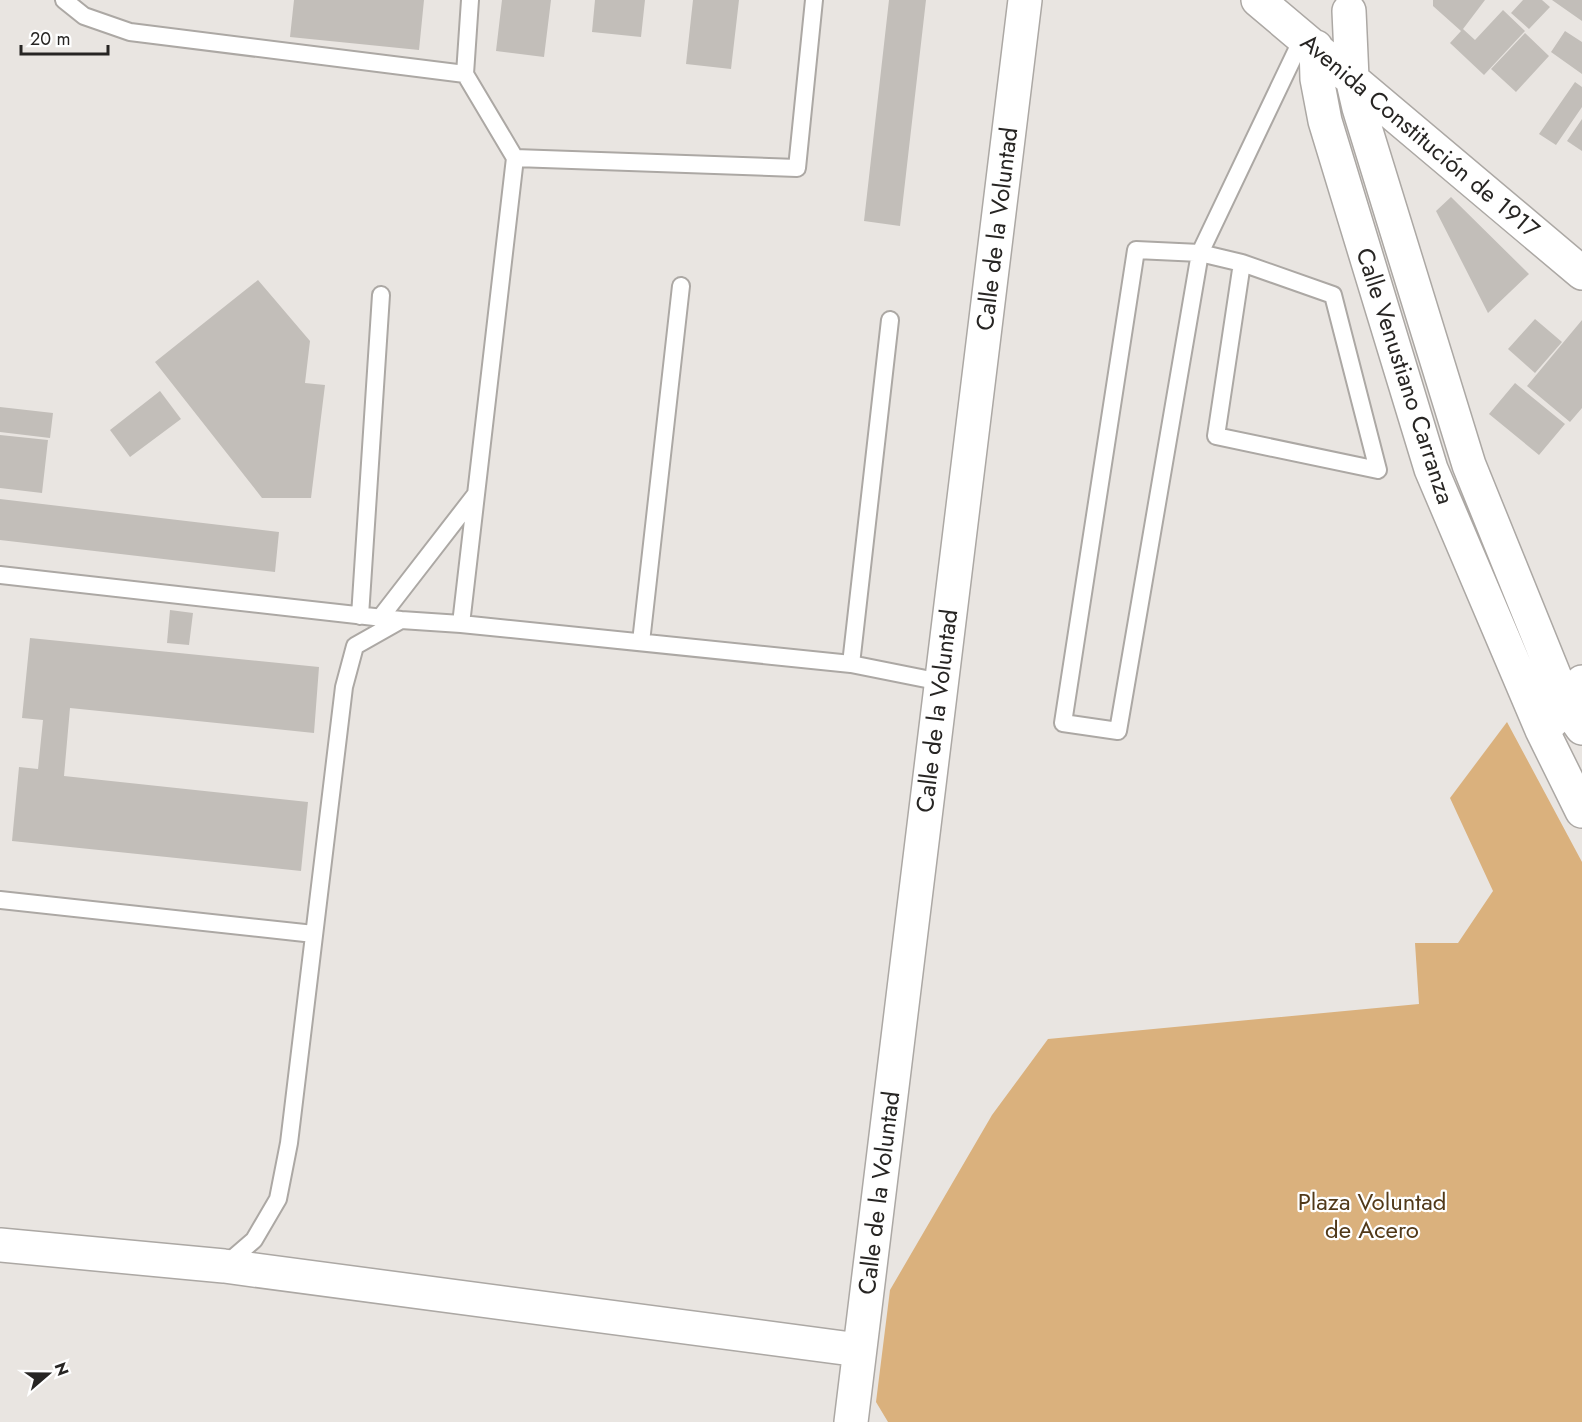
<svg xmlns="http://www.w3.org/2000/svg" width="1582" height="1422" viewBox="0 0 1582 1422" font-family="Jost,sans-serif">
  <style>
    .green { fill: #dab17d }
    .building { fill: #c2beb9 }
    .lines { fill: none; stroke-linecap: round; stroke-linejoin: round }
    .lane-casing { stroke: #aca8a4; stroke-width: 20 }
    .street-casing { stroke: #aca8a4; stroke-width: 36 }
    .secondary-casing { stroke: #aca8a4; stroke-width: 36 }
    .lane { stroke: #fff; stroke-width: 16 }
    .street { stroke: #fff; stroke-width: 33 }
    .secondary { stroke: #fff; stroke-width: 33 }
    .labels { text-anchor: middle; stroke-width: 4.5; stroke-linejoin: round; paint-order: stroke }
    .street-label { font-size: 24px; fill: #272523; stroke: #fff }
    .park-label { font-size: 24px; fill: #513919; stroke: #fff }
  </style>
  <rect width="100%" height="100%" fill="#e9e5e1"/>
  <path class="green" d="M1507,722L1582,862V1422H888L876,1402L890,1290L992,1115L1048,1039L1419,1004L1415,943H1458L1493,891L1450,798Z"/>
  <path class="building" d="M294,0H424L419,50L290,37Z
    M502,0H551L544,57L496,51Z
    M595,0H645L641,37L592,32Z
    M693,0H739L731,69L686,64Z
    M889,0H926L900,226L864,221Z
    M1433,0H1485L1463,29L1475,40L1503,10L1525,31L1484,75L1450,43L1461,31L1433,6Z
    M1523,0H1542L1550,7L1529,29L1511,13Z
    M1552,0H1582V21Z
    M1565,31L1582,42V74L1551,52Z
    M1525,33L1549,56L1516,92L1491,69Z
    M1575,82L1582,87V107L1556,145L1539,134Z
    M1582,119V151L1567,141Z
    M1451,197L1529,274L1488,313L1436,211Z
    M258,280L310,341L305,383L325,385L311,498H262L155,362Z
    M1535,319L1562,342L1535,373L1508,349Z
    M1582,320V408L1570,422L1527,386Z
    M1515,383L1565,424L1539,455L1489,414Z
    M160,391L181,419L130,457L110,430Z
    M0,407L53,413L50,438L0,432Z
    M0,435L48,440L42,493L0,488Z
    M0,499L279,532L275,572L0,540Z
    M170,610L193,613L189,645L167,643Z
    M30,638L319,667L314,733L70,708L64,776L308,802L301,871L12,841L19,767L38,769L43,720L22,718Z"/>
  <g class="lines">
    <defs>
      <path id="lane" d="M64,0L84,16L130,32L465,74
        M515,158L797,168L814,0
        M1242,263L1333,295L1378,470L1216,436L1242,263L1200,253L1136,250L1063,723L1118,731L1200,253L1303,37
        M0,575L401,620
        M360,616L381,295
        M380,618L476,494
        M461,624L515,158L465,74L470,0
        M641,642L681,286
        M851,664L890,320
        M0,900L314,934
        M225,1265L254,1240L278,1199L289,1143L344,687L355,646L401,620L461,624L851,664L941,682"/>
      <path id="street" d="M1550,723L1567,707L1582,682
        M0,1245L224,1266L859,1350
        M851,1422L1025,0"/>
      <path id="secondary" d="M1258,0L1582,273
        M1349,11L1352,78L1359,108L1469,465L1567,707L1582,728
        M1316,47L1317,79L1325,121L1431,469L1542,730L1582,811"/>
    </defs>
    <use href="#lane" class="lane-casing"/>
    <use href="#street" class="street-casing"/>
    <use href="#secondary" class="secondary-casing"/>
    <use href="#lane" class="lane"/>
    <use href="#street" class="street"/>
    <use href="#secondary" class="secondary"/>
  </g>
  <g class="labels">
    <g class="street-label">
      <text transform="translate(1420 136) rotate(40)" y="8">Avenida Constitución de 1917</text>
      <text transform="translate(997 229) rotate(-83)" y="8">Calle de la Voluntad</text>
      <text transform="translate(1405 376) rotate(72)" y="8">Calle Venustiano Carranza</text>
      <text transform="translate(937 711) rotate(-83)" y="8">Calle de la Voluntad</text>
      <text transform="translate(879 1193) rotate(-83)" y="8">Calle de la Voluntad</text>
    </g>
    <g class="park-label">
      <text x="1372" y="1210">Plaza Voluntad<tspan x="1372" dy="28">de Acero</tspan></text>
    </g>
  </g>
  <g transform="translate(48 1374) rotate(70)" stroke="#ffffff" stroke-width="4.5" paint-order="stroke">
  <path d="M0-4.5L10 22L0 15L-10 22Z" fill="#272523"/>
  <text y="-9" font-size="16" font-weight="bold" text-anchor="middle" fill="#272523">N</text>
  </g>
  <path d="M21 45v9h87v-9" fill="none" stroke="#272523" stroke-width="3"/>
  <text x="30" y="45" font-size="18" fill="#272523" stroke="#ffffff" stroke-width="4.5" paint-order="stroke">20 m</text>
</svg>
